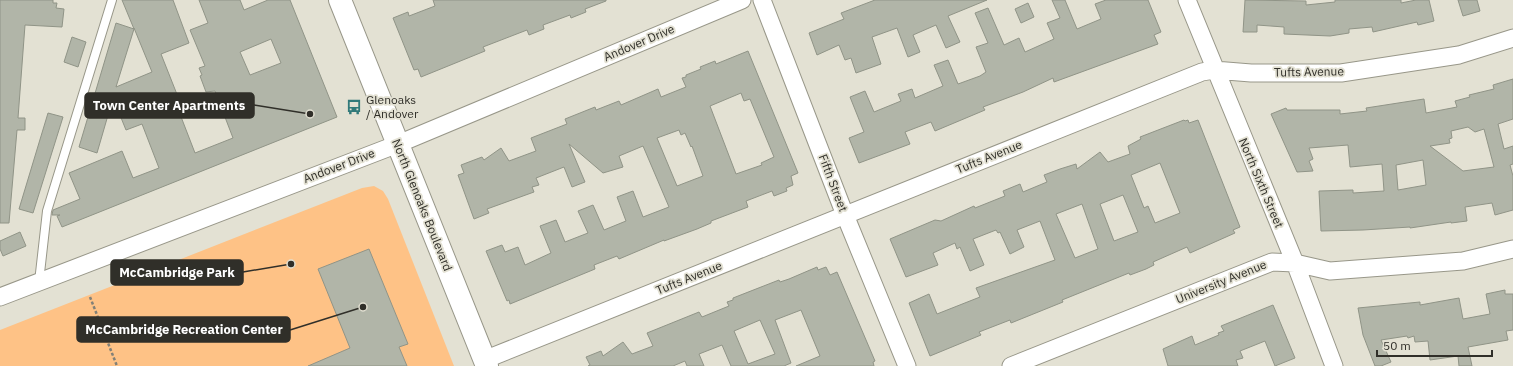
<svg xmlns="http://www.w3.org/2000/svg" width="1513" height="366" viewBox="0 0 1513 366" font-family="'IBM Plex Sans',sans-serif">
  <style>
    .green { fill: #fec286 }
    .building { fill: #b1b5a8; stroke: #909487; fill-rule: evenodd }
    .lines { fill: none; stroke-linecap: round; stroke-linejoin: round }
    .service-casing { stroke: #989789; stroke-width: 10 }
    .minor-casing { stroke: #989789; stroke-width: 19 }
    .secondary-casing { stroke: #989789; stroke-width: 24 }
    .path { stroke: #828077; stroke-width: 2.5; stroke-dasharray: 3 2; stroke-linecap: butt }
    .service { stroke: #fff; stroke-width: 8 }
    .minor { stroke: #fff; stroke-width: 17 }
    .secondary { stroke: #fff; stroke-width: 22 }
    .labels { text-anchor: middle; stroke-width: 3.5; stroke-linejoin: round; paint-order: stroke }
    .street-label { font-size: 12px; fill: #302f29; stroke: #e3e1d3 }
    .poi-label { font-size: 12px; fill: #302f29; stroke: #e3e1d3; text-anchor: start }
    .leader { fill: none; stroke: #302f29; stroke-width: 1.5 }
    .callout-dot { fill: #302f29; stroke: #e3e1d3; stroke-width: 1.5 }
    .callout { fill: #302f29; stroke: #302f29; stroke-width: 1.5 }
    .callout-label { font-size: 13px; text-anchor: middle; font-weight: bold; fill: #fff }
  </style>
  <rect width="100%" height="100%" fill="#e3e1d3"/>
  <path class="green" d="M374,186L383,191L388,199L454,366H0V330L362,188Z"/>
  <path class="building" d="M0,0H53V3H57L56,8L64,9L62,27L25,25L18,118H25V130H17L9,223H0Z
    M122,0H173L189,43L161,54L182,107L178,109L195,153L233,138L215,91L206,92L200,76L202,75L199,68L205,66L190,30L208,23L199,0H240L244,10L268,0H290L337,117L62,227L57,216L60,215H52L53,210L80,199L69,173L122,151L133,178L159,168L142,124L126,130L113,98L97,153L79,147L116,23L134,29ZM134,28L152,72L116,87L134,29ZM271,39L281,63L250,75L240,52Z
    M433,0H606V1L585,9L586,12L571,18L570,15L543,25L544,29L529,35L527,30L483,47L485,51L421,77L418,69L414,70L393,18L408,12L409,16L435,6Z
    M875,0H987L948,16L960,42L946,48L936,25L913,35L920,52L908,57L897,28L872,37L881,64L856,73L851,58L845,60L839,45L817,55L809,33L844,19L841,13Z
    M1052,0H1065L1077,29L1101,19L1095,4L1106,0H1148L1161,32L1154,35L1158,44L1054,82L1053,78L1023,92L983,107L985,110L935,131L931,122L905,132L910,144L859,163L849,138L864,132L850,97L865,91L874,112L901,101L898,94L912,89L915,98L943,86L934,65L948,60L958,84L980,76L986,72L976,47L988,43L975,13L988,8L1004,45L1019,38L1025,52L1054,39L1047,23L1060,18Z
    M1245,0L1306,1V5L1335,2V0H1401V3L1416,0H1429L1434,21L1418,25L1417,22L1373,32L1372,27L1349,29V33L1330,36L1284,34V27L1257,25V32H1243Z
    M1458,0H1477L1480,11L1463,16Z
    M1028,3L1034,17L1021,23L1015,9Z
    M72,37L86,42L78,67L64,62Z
    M748,51L798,173L791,176L793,185L786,188L787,191L774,196L772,191L746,201L748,207L711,221V223L697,229L664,241V240L619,259L617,256L594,265L595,269L510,304L509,300L507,301L486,251L502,245L505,252L518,247L525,265L551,253L540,226L556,220L565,242L588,233L578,211L593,205L604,230L626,221L617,197L633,191L643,217L669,207L643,146L619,156L623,167L603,173L569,144L585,182L572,187L564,167L536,178L539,185L532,187L534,192L487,209L489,213L474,219L458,175L464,173L461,165L482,157L484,160L501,148L509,161L536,151L531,138L567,124L565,119L595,107L596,110L619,101L621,105L658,89L661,97L686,87L682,78L686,77V75L701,69L700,67L715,61L716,64ZM741,93L744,101L750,99L774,157L761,163L762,165L736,174L710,106ZM679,130L681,135L685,133L691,147L692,146L703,176L677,186L657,138Z
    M1513,79V119L1498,124L1504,149L1513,146V164L1510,165L1513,176V210L1495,215L1492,203L1465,207L1467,221L1451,223V222L1410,228V227L1363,230L1321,231L1319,191L1353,190V193L1384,191L1382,164L1350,167L1348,145L1309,148L1313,159L1309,161L1313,171L1297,172L1271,114L1286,108L1287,110H1340V114L1367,111L1366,108L1424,99L1426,113L1457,107L1455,101L1470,97L1469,95L1494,89L1493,85ZM1468,127L1475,132L1484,129L1494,167L1463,171L1430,146L1450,143L1449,139L1452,138L1451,131ZM1423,160L1426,185L1398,190L1396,165Z
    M48,113L63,117L33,213L19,209Z
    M1184,120L1185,121L1188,120L1189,123L1198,120L1240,227L1233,230L1235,233L1190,253L1187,247L1153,262L1154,265L1146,269L1130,275L1129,273L1062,300L1063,302L1011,323L1010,320L979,332L981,335L930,356L909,303L929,294L937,314L980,297L976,288L1055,260L1040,221L1017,230L1024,247L1010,254L1000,232L998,233L996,230L973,239L984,265L970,271L960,247L957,249L955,243L933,253L938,265L906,277L890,239L935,220L941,221L974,206L975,208L1005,196L1003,191L1020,184L1023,192L1047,182L1044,175L1060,169L1076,164L1077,169L1100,152L1108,162L1130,154L1128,146L1141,139L1140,137ZM1160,163L1180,213L1155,223L1148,206L1144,208L1131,175ZM1123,195L1138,232L1114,241L1100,204ZM1082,204L1098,249L1075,258L1056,214Z
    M20,232L26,246L3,256L0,249V241Z
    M369,249L408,344L399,347L407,366H308L350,348L318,269Z
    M817,267L818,270L826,267L830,275L837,272L875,361L873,362L874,366H796L820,356L801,310L775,320L791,363L784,366H731L722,345L699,354L704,366H687L685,361L673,366H588L590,365L586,357L601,351L603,356L623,342L632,354L653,346L647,333L699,312L702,317L729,306L727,302L733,300V298L779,280L780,282L789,279ZM760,320L775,354L748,364L734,331Z
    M1505,290V294H1513V330L1506,331L1508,340L1468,347L1472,366H1459L1458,356L1430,360L1428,341L1415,342L1414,336L1408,338L1407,336L1381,340L1391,362L1381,366H1375L1363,335L1358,308L1420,302V305L1459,298L1463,319L1490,314L1486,294Z
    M1273,305L1295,358L1275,366L1265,341L1240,351L1243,358L1236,360L1238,366H1168L1163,349L1192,336L1195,345L1219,335L1218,333L1224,331L1221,326Z"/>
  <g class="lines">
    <defs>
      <path id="service" d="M39,282L47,211L112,0"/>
      <path id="minor" d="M762,0L845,215L907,366
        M1187,0L1295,263L1334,366
        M0,297L398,144L742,0
        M484,360L1202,72L1214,70L1251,73H1341L1459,55L1513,38
        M1011,366L1272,262L1295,263L1330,271L1463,261L1513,249"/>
      <path id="secondary" d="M340,0L487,366"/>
    </defs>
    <use href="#service" class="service-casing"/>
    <use href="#minor" class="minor-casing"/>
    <use href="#secondary" class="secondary-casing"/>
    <path class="path" d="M90,297L117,366"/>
    <use href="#service" class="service"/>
    <use href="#minor" class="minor"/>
    <use href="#secondary" class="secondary"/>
  </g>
  <defs>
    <symbol id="bus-bare" viewBox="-9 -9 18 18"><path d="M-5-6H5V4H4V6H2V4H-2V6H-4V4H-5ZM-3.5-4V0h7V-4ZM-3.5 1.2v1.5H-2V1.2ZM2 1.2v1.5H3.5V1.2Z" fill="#317a7a" stroke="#e3e1d3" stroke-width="2.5" paint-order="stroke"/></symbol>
  </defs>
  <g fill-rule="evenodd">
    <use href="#bus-bare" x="343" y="96" width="22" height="22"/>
  </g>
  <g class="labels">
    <g class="street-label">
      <text transform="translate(639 43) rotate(-23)" y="4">Andover Drive</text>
      <text transform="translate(1309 72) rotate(-1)" y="4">Tufts Avenue</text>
      <text transform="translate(989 157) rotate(-22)" y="4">Tufts Avenue</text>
      <text transform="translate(339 166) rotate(-21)" y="4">Andover Drive</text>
      <text transform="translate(833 183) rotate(69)" y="4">Fifth Street</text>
      <text transform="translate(1261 183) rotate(67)" y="4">North Sixth Street</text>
      <text transform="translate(422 205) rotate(68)" y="4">North Glenoaks Boulevard</text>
      <text transform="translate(689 278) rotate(-22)" y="4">Tufts Avenue</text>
      <text transform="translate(1221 282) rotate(-22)" y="4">University Avenue</text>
    </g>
    <g class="poi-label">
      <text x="366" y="104">Glenoaks<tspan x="366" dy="14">/ Andover</tspan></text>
    </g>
  </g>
  <path class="leader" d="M310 114L254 105M291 264L243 272M363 307L290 330"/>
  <g class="callout-dot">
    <circle cx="310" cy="114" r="4"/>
    <circle cx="291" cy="264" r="4"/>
    <circle cx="363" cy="307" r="4"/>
  </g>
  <g class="callout">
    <rect x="85" y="93" width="169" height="25" rx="4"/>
    <rect x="111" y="260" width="132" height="25" rx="4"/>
    <rect x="77" y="317" width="213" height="25" rx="4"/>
  </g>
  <g class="callout-label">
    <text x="169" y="110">Town Center Apartments</text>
    <text x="177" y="277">McCambridge Park</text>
    <text x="184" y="334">McCambridge Recreation Center</text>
  </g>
  <path d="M1377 350v6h115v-6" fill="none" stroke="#302f29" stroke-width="2"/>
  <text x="1383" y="350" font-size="12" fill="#302f29" stroke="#e3e1d3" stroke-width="3" paint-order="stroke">50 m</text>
</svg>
